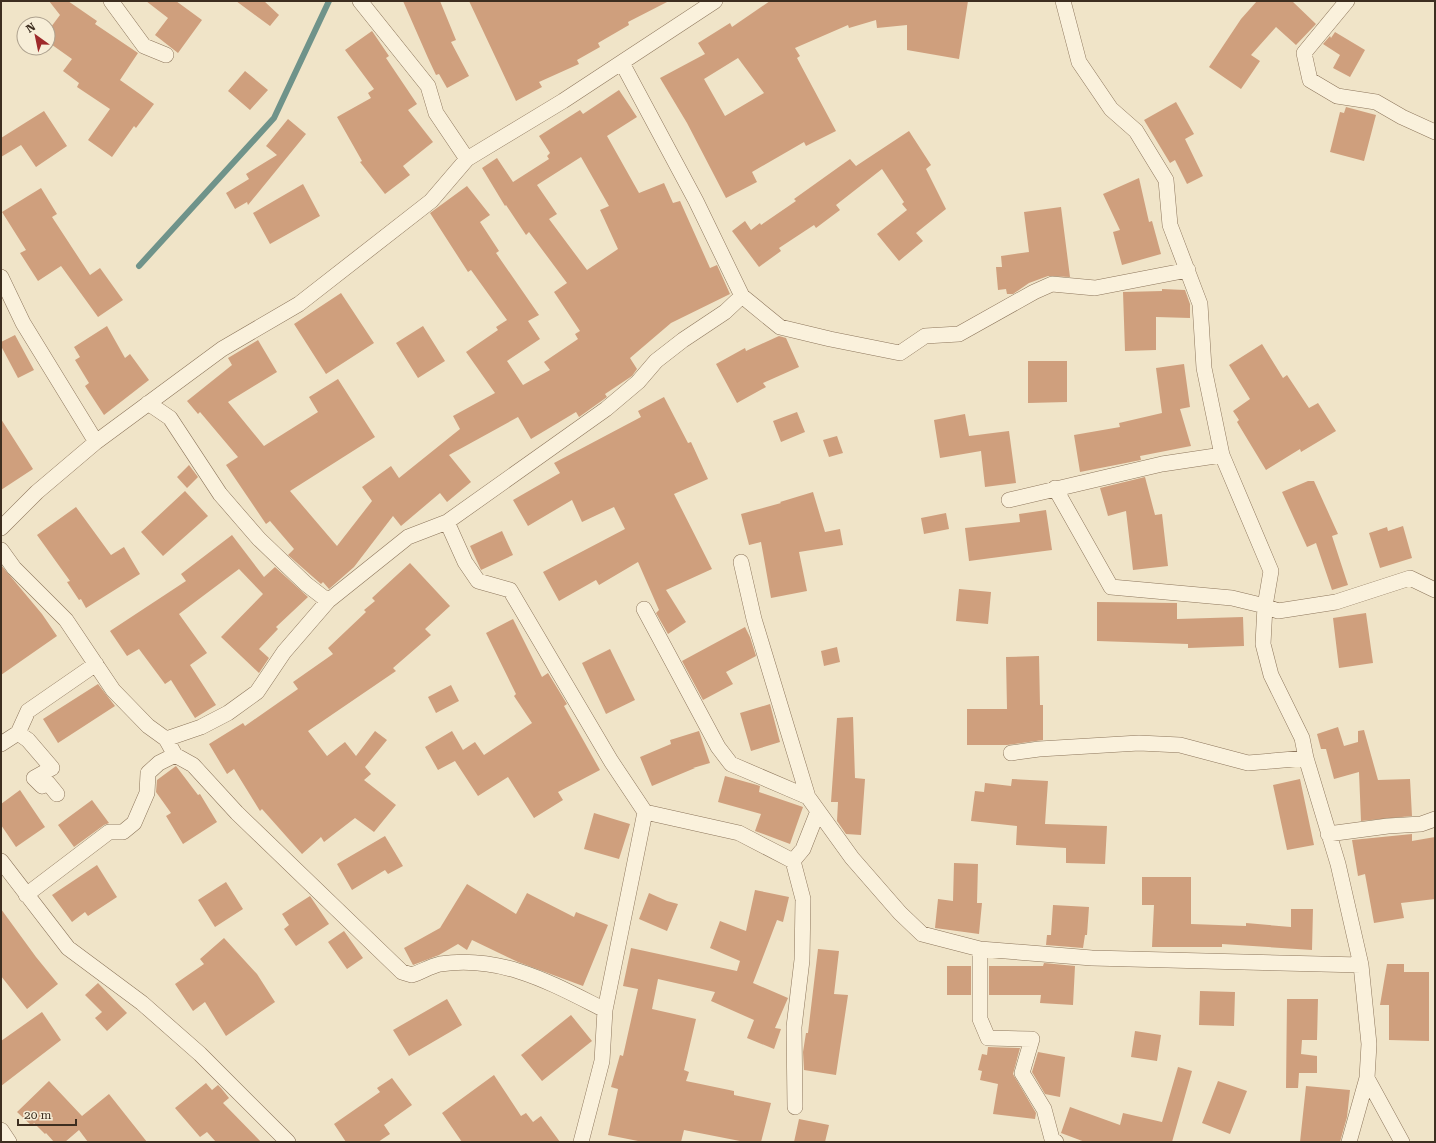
<svg xmlns="http://www.w3.org/2000/svg" width="1436" height="1143" viewBox="0 0 1436 1143" font-family="'Roboto Serif',serif">
  <style>
    .lines { fill: none; stroke-linecap: round; stroke-linejoin: round }
    .stream { stroke: #6f938a; stroke-width: 6 }
    .building { fill: #cf9f7d; fill-rule: evenodd }
    .street-casing { stroke: #8d765c; stroke-width: 16 }
    .street { stroke: #faf1dc; stroke-width: 15 }
  </style>
  <rect width="100%" height="100%" fill="#f0e4c8"/>
  <g class="lines">
    <path class="stream" d="M139,266L274,118L329,1"/>
  </g>
  <path class="building" d="M49,1H68L97,21L95,24L138,53L120,80L154,104L136,128L134,126L112,157L88,140L110,109L77,87L79,83L63,71L72,59L48,42V31L60,15Z
    M146,1H176L202,20L178,53L155,35L168,18Z
    M236,1H264L279,15L270,26Z
    M403,1H440L456,40L451,42L469,76L447,88L439,74L436,75L428,58Z
    M469,1H669L628,22L629,25L598,43L600,47L577,60L579,64L539,82L542,87L516,101Z
    M770,1H968L959,59L907,50V25L877,28L876,20L849,28L848,25L795,48L800,56L797,58L836,131L806,146L804,142L752,172L757,182L726,198L687,123L660,78L705,54L698,43L730,23L732,27ZM738,58L764,93L725,116L704,79Z
    M1257,1H1292L1316,24L1296,45L1276,27L1251,55L1260,61L1241,89L1209,67L1241,19Z
    M372,31L389,56L386,58L417,104L408,110L433,142L403,166L410,175L385,194L360,162L362,161L337,117L371,98L368,93L374,89L345,50Z
    M1335,32L1365,50L1350,77L1333,68L1340,55L1323,44L1330,36L1331,38Z
    M245,71L268,90L250,110L228,91Z
    M619,90L637,117L607,136L639,193L664,183L673,203L680,201L710,268L717,265L730,294L671,323L630,358L637,369L632,376L605,394L607,397L579,417L576,412L531,439L518,417L449,455L471,482L447,502L440,493L401,526L393,516L354,567L329,589L323,582L321,584L288,555L294,549L270,521L266,524L226,465L238,457L200,412L198,414L187,401L232,365L228,358L258,340L277,372L228,402L264,446L318,412L309,397L338,379L375,437L290,491L337,546L372,501L362,487L391,466L399,478L460,429L453,416L495,393L466,352L498,330L496,327L507,320L471,270L468,272L430,213L467,186L490,215L480,222L499,251L496,253L539,315L528,321L540,339L507,361L523,385L550,370L544,362L578,339L575,334L580,331L554,292L567,283L529,232L526,235L506,205L505,206L482,168L497,158L513,182L549,159L547,156L550,153L539,136L580,110L583,114ZM581,157L609,206L600,210L618,249L587,270L549,219L557,214L537,185Z
    M1176,102L1194,134L1185,139L1203,176L1187,184L1175,160L1170,163L1144,120Z
    M1346,107L1376,115L1364,161L1330,152L1340,112L1344,113Z
    M44,111L67,146L36,167L21,145L1,157V138Z
    M288,119L306,134L248,205L247,202L235,209L226,193L249,179L246,174L277,155L266,146Z
    M909,131L931,165L926,169L946,209L916,233L923,241L899,261L877,234L907,210L902,204L904,202L882,169L836,205L840,210L816,228L814,225L779,248L781,251L759,267L732,231L745,221L751,230L760,223L761,225L796,201L794,199L850,159L856,166Z
    M1139,178L1149,222L1152,221L1161,254L1122,265L1113,232L1120,230L1103,194Z
    M303,184L320,216L270,244L253,213Z
    M41,188L57,214L52,217L90,275L100,268L123,300L98,317L61,266L38,281L20,253L26,250L2,212Z
    M1061,207L1070,277L1048,276L1029,283L1013,294H1007L1006,289L998,290L996,267H1002L1001,256L1029,252L1024,212Z
    M1162,289L1185,290L1190,304V318L1156,317V350L1125,351L1123,292L1162,291Z
    M341,293L374,343L326,374L294,324Z
    M107,326L125,358L130,354L149,380L104,415L85,386L89,383L75,360L80,357L74,347Z
    M423,326L445,361L418,378L396,343Z
    M15,335L34,370L18,378L1,346V342Z
    M779,336L786,338L799,367L763,383L766,387L737,403L716,364L745,348L746,351Z
    M1262,344L1283,378L1287,375L1309,408L1318,403L1336,431L1301,452L1300,449L1266,470L1237,422L1239,420L1233,411L1250,399L1229,365Z
    M1028,361H1067V402L1028,403Z
    M1184,364L1190,407L1180,409L1191,446L1140,456L1141,460L1080,472L1074,435L1120,427L1119,423L1162,413L1156,368Z
    M664,397L688,443L691,442L708,479L674,494L712,569L666,590L686,622L668,634L656,613L659,610L638,562L599,585L596,580L559,601L543,572L625,529L614,507L582,522L572,500L528,526L513,500L560,473L554,463L641,417L638,411Z
    M797,412L805,432L781,442L773,421Z
    M965,414L969,436L1009,431L1016,483L985,487L981,451L940,458L934,420Z
    M1,419L33,469L1,490Z
    M837,436L843,453L829,457L823,440Z
    M189,465L198,477L187,488L177,477Z
    M1145,477L1155,515L1162,514L1168,566L1133,570L1126,511L1108,516L1100,488Z
    M1308,481H1314L1338,534L1332,536L1348,585L1332,590L1316,543L1307,547L1282,492Z
    M185,491L208,516L163,556L141,532Z
    M813,492L825,532L840,529L843,545L799,552L807,591L771,598L761,542L749,545L741,514L781,503L780,502Z
    M76,507L111,555L124,547L140,574L86,608L81,599L79,600L67,582L70,581L37,535Z
    M1046,510L1052,550L969,561L965,528L1020,522L1019,514Z
    M946,513L949,529L924,534L921,518Z
    M1403,526L1412,558L1380,568L1369,533L1387,527L1388,531Z
    M502,531L513,555L481,570L470,546Z
    M232,535L264,577L275,567L308,597L276,627L278,629L259,649L269,658L259,673L221,637L263,594L239,569L179,614L207,653L190,665L216,705L195,718L171,680L165,684L139,649L127,656L110,631L186,581L181,574Z
    M410,563L450,606L425,629L431,635L393,668L396,671L308,731L327,756L345,742L356,756L375,731L387,740L365,767L371,774L364,780L396,805L374,832L355,818L324,842L321,837L302,854L262,809L260,811L234,769L227,774L209,744L243,723L245,726L298,689L293,682L333,654L328,648L366,612L364,610L375,601L372,598Z
    M1,565L42,614L57,636L1,675Z
    M959,589L991,592L988,624L956,621Z
    M1097,602L1177,603V619L1243,617L1244,646L1188,648V644L1097,641Z
    M1366,613L1373,663L1339,668L1333,618Z
    M513,619L542,677L548,673L567,704L564,706L600,770L558,792L563,800L534,818L508,777L478,796L455,761L438,770L425,747L452,731L463,750L475,742L484,755L532,723L514,696L516,694L486,633Z
    M745,627L750,637L756,656L726,672L733,684L703,700L682,661Z
    M837,647L840,662L824,666L821,651Z
    M610,649L635,700L606,714L582,663Z
    M1039,656L1040,705H1043V740L1007,745H967V709H1007L1006,657Z
    M98,684L115,706L58,743L43,719Z
    M451,685L459,701L436,713L428,697Z
    M770,704L780,742L751,751L740,713Z
    M853,717L855,778L865,779L861,835L846,834L837,821L838,802H831L837,718Z
    M1338,727L1344,746L1358,742V731L1364,730L1378,780L1410,779L1412,816L1361,821L1359,772L1334,779L1326,749H1321L1317,734Z
    M699,731L710,763L693,768H695L652,786L640,757L671,744L670,740Z
    M176,766L198,795L200,794L217,822L183,844L166,816L171,813L156,792L157,780Z
    M725,776L757,785L760,786L759,792L803,807L790,844L755,831L761,814L718,802Z
    M1012,779L1048,781L1045,824L1107,826L1105,864L1066,863V848L1016,845L1017,826L971,821L975,791L984,792L985,783L1011,786Z
    M1300,779L1314,845L1287,850L1273,785Z
    M20,790L45,827L16,847L1,825V804Z
    M92,800L109,823L104,825L74,847L58,825Z
    M594,813L630,824L619,859L584,849Z
    M1412,834V841L1435,837V899L1401,903L1404,918L1374,923L1365,874L1358,876L1352,840Z
    M385,836L403,866L388,874L385,870L352,890L337,864Z
    M954,863L978,864L977,903H982L979,934L935,928L938,899L953,901Z
    M97,865L117,897L88,916L85,912L72,922L52,895Z
    M1142,877H1191V924L1246,926V923L1291,927V909H1313L1312,950L1222,944V947H1152L1154,905H1142Z
    M226,882L243,909L215,927L198,900Z
    M467,884L516,914L527,893L574,917L576,912L608,925L583,986L518,962L472,940L467,950L458,944L439,955L413,965L404,948L440,928Z
    M755,890L789,897L783,922L777,920L753,983L788,998L775,1028L781,1029L774,1049L747,1038L754,1020L711,1001L715,992L658,979L652,1009L696,1019L684,1070L689,1072L686,1081L734,1091V1095L771,1103L761,1142H745L684,1130L681,1142H643L608,1135L618,1089L611,1087L620,1055L623,1056L638,989L623,986L631,948L737,971L740,961L710,948L720,921L746,931Z
    M649,893L667,901L678,904L667,931L639,919Z
    M310,896L329,924L296,946L284,929L289,925L282,914Z
    M1053,905L1089,907L1087,935H1085L1083,948L1046,945L1047,935H1051Z
    M1,909L36,957L58,984L27,1009L1,976Z
    M344,931L363,958L347,969L328,942Z
    M224,938L257,974L275,1002L226,1036L205,1002L193,1011L175,984L204,964L200,959Z
    M818,949L839,951L834,994L848,995L836,1075L804,1070L803,1052L806,1033H808Z
    M1044,963L1075,966L1073,1005L1040,1003L1041,995H989V966H1043Z
    M1387,964H1404V972H1429V1041L1389,1040V1005H1380Z
    M947,966H971V995H947Z
    M98,983L127,1013L107,1031L95,1018L102,1012L85,995Z
    M1200,991L1235,992L1234,1026L1199,1025Z
    M447,999L462,1025L409,1056L393,1030Z
    M1287,999H1318L1317,1040H1302L1301,1054L1317,1056V1073H1299L1298,1088H1286Z
    M42,1012L61,1040L1,1086V1041Z
    M571,1015L592,1041L542,1081L521,1055Z
    M1135,1031L1161,1035L1157,1061L1131,1057Z
    M988,1047L1020,1048L1013,1074L1036,1113L1035,1119L993,1114L998,1084L980,1080L982,1071L978,1070L982,1054L987,1055Z
    M1038,1052L1065,1057L1060,1097L1045,1094L1032,1072Z
    M1178,1067L1192,1071L1172,1142H1085L1061,1133L1070,1107L1120,1125L1123,1113L1162,1122Z
    M494,1075L521,1116L526,1113L533,1122L541,1116L560,1142H462L442,1113Z
    M392,1078L412,1105L384,1125L390,1134L378,1142H346L334,1124L380,1092L377,1088Z
    M49,1081L82,1116L109,1094L147,1142H88L79,1130L65,1142H54L46,1133L45,1134L34,1123L32,1126L17,1112Z
    M1218,1081L1247,1091L1230,1134L1202,1123Z
    M206,1083L212,1090L218,1085L221,1088L229,1098L223,1103L261,1142H216L207,1132L200,1137L175,1108Z
    M1306,1086L1350,1090L1347,1117L1340,1142H1300Z
    M799,1119L829,1125L825,1142H794Z"/>
  <g class="lines">
    <defs>
      <path id="street" d="M111,1L144,46L166,55
        M360,1L428,86L436,113L467,159
        M1347,1L1304,53L1310,80L1337,96L1376,102L1402,117L1435,132
        M622,63L696,201L742,296L780,327L830,339L900,353L925,336L959,334L1034,292L1052,284L1095,288L1188,270
        M1,277L23,323L96,442
        M148,403L170,418L220,494L259,539L306,584L328,601
        M1055,488L1111,587L1232,598L1265,606L1271,571L1222,455L1204,368L1200,304L1170,225L1166,180L1136,131L1111,109L1079,62L1063,1
        M1009,500L1162,464L1222,455
        M447,522L465,562L478,581L510,590L611,761L645,812L739,833L793,861L803,849L818,811
        M1,528L37,492L96,442L222,349L299,304L431,201L467,159L563,101L715,1
        M1,550L14,568L66,620L113,690L148,726L166,739L175,755L193,765L237,813L402,972L412,975C421,972 431,966 440,964C503,955 551,983 605,1010
        M741,562L754,619L808,797L852,858L900,913L922,934L980,949L1092,958L1361,965
        M644,609L718,747L731,764L808,797
        M18,733L28,740L52,768L34,778L42,786L48,783L57,794
        M166,739L201,727L228,713L257,692L284,652L328,601L408,537L447,522L606,409L638,382L656,361L683,340L725,312L742,296
        M1,744L18,733L28,711L96,664
        M1011,753L1039,749L1139,743L1180,745L1248,763L1306,758
        M1328,834L1388,826L1421,824L1435,819
        M1,861L68,948L142,1003L200,1054L288,1142
        M793,861L803,899L802,960L794,1027L795,1107
        M26,895L109,832H123L134,823L147,793L148,773L159,763L175,755
        M980,949V1019L988,1038L1032,1039L1022,1073L1044,1109L1052,1139L1056,1142
        M1367,1078L1402,1142
        M1,1130L9,1142
        M581,1142L602,1061L605,1010L645,812
        M1349,1142L1367,1078L1369,1044L1361,965L1338,864L1306,758L1302,738L1271,675L1263,644L1265,606L1278,611L1336,602L1410,578L1435,590"/>
    </defs>
    <use href="#street" class="street-casing"/>
    <use href="#street" class="street"/>
  </g>
  <rect width="1436" height="1143" fill="none" stroke="#3d2e20" stroke-width="4"/>
  <g transform="translate(36 36) rotate(327)"><circle r="19" fill="#f7eed8" stroke="#ada18e"/>
  <path d="M0-3L7 15L0 10L-7 15Z" fill="#9e2a2b"/>
  <text y="-6" font-size="11" font-weight="bold" text-anchor="middle" fill="#3d2e20">N</text>
  </g>
  <path d="M18 1119v6h58v-6" fill="none" stroke="#3d2e20" stroke-width="2"/>
  <text x="24" y="1119" font-size="12" fill="#3d2e20" stroke="#f7eed8" stroke-width="3" paint-order="stroke">20 m</text>
</svg>
